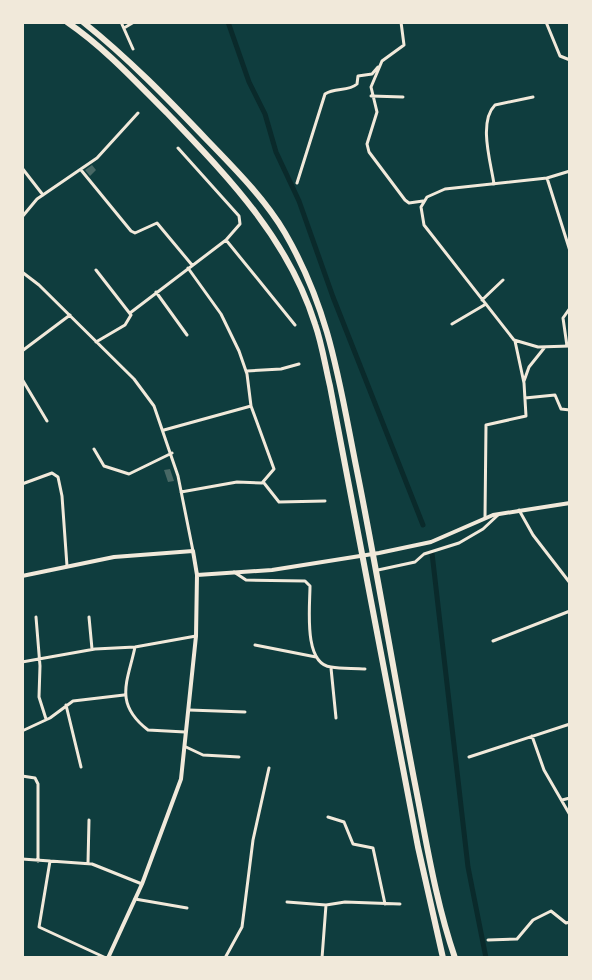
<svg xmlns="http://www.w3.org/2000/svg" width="592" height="980" viewBox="0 0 592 980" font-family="'Space Grotesk',sans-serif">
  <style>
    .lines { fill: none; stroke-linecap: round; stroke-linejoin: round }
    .canal { stroke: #0a2a2b; stroke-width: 5 }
    .building { fill: #486865 }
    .minor { stroke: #f1e9da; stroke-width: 3 }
    .tertiary { stroke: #f1e9da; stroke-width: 4 }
    .motorway { stroke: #f1e9da; stroke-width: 6 }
  </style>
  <rect width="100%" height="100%" fill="#0f3d3e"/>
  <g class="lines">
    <path class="canal" d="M228,22L249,82L265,114L276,152L299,201L333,297L423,525
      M432,553L468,867L486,958"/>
  </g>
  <path class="building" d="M92,165L96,170L90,176L85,170Z
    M170,469L174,481L168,482L164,470Z"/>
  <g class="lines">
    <path class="minor" d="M121,22L133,49
      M401,22L404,45L382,61L371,87L377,112L367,144L369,152L405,200L409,203L423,201
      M546,22L560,56L570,60
      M124,28L134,22
      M371,96L403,97
      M178,148L239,216L240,224L226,240
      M22,168L43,195
      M81,170L131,231L135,233L157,223L192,265
      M570,171L547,178L445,189L427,197L421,207L424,225L514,340L538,347L570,346
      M547,178L570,251
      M297,183L325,94C335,87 348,92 357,84L358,76L372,74L378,67
      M494,184C491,163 478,122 495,105L533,97
      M22,217L37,199L97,158L138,113
      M22,272L39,285L134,379L154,406L178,476L193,551
      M156,292L187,335
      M482,300L503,280
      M130,313L226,240L295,325
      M452,324L486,304
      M96,342L125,325L131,315L96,270
      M567,346L563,318L570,308
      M22,351L70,315
      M247,371L281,369L299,364
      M22,379L47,421
      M524,381L529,367L545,347
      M525,398L555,395L561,409L570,410
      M164,430L251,406
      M94,449L104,466L129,474L172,453
      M264,483L279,502L325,501
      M22,484L52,473L58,477L62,496L67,566
      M181,492L237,482L262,483L274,469L251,406L247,374L239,351L221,314L188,268
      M519,510L533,535L570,583
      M485,518L486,425L526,416L524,383L515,341
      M378,570L415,562L424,554L459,543L483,529L498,515
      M234,572L246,580L305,581L310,586C310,606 303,664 331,667C342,669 353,668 365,669
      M36,617L40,666L39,697L46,719
      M89,617L92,649
      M493,641L570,611
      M255,645L316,657
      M135,647C128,681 113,703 148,730L185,732
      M22,662L95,649L135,647L196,636
      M331,668L336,718
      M66,705L81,767
      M189,710L245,712
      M22,731L50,718L73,701L124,695
      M532,736L544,770L570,815
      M186,747L203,755L239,757
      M469,757L570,724
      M22,776L35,778L38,784V861
      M562,800L570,798
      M328,817L344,822L353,844L373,848L385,904
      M22,859L92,864L142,884
      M50,861L39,927L106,958
      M88,863L89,820
      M135,899L187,908
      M287,902L326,905
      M488,940L517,939L533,920L551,911L566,923L570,922
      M225,958L242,927L253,840L269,768
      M322,958L326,905L345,902L400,904"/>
    <path class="tertiary" d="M197,575L272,570L379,553L431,542L493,515L570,503
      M22,576L114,557L193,551L197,575L196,636L181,779L142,884L108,958"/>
    <path class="motorway" d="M67,22C105,48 136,82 168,114C228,177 288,238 315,324C322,344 325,365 330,386L418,847L443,958
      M83,22C128,58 168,99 208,141C235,169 265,199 285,233C330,311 339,381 356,466C377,570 394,675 414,779C426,839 435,900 455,958"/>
  </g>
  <rect width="592" height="980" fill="none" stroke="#f1e9da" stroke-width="48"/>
</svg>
